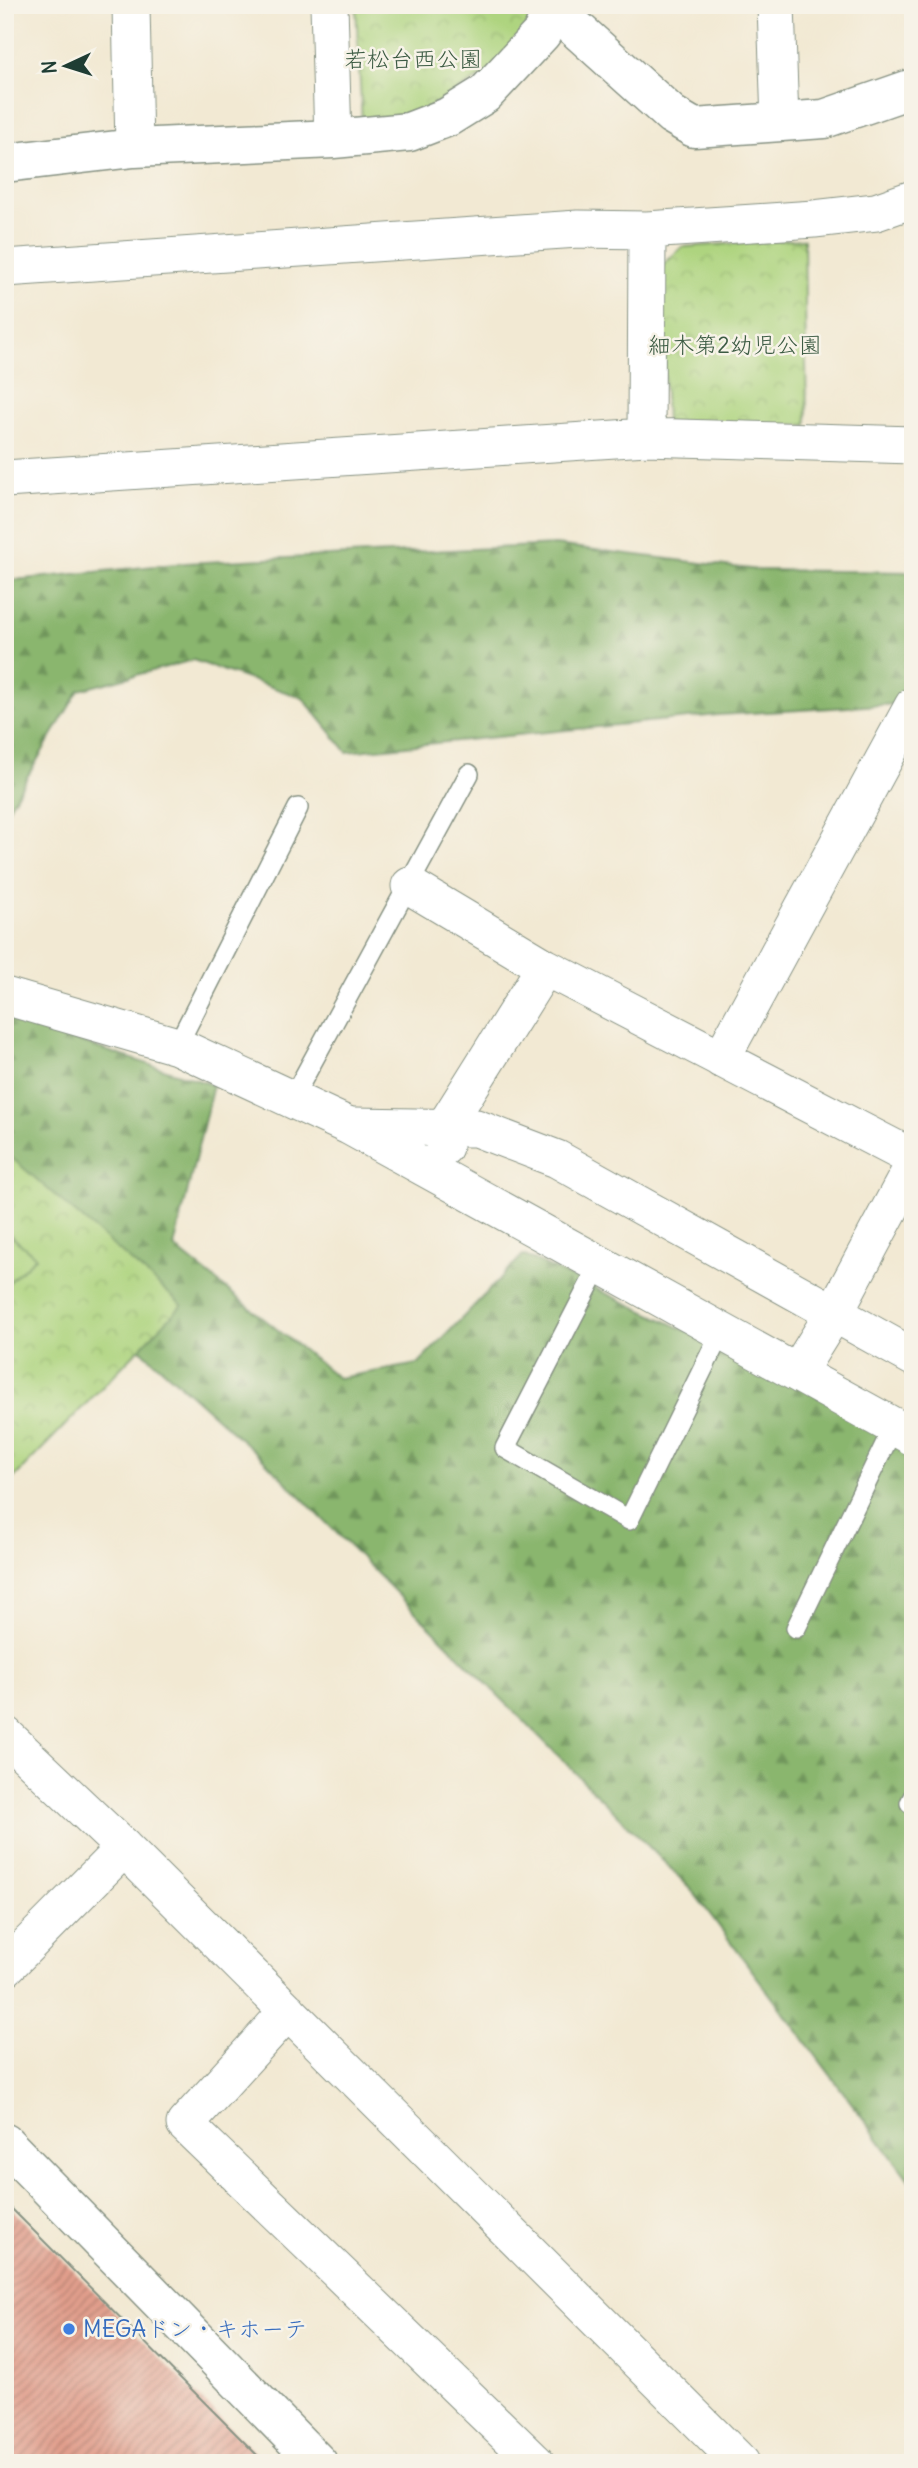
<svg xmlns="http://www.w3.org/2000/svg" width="918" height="2468" viewBox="0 0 918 2468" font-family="Delius,'Klee One',sans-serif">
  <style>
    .forest { fill: url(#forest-firs); stroke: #547a51; stroke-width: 2 }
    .park { fill: url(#park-crowns); stroke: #66885a; stroke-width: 2 }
    .pitch { fill: #aed47f; stroke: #66885a; stroke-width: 2 }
    .building { fill: url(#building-hatch) }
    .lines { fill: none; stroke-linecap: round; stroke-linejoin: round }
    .lane-casing { stroke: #889384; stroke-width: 22 }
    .street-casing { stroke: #889384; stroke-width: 39 }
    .secondary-casing { stroke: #889384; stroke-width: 41 }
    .lane { stroke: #fff; stroke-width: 19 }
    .street { stroke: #fff; stroke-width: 37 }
    .secondary { stroke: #fff; stroke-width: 38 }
    .shop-dot { fill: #3f7fe0; stroke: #f7f3e8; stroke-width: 2.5 }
    .labels { text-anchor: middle; stroke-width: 5; stroke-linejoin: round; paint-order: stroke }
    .park-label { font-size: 23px; fill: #3c5b43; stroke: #f7f3e8 }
    .shop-label { font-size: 23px; fill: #366cbe; stroke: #f7f3e8; text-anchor: start }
  </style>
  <defs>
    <pattern id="forest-firs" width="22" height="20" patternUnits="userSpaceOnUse" patternTransform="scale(1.75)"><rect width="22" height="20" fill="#8ab66e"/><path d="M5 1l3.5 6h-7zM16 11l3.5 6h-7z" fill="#70955b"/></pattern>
    <pattern id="park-crowns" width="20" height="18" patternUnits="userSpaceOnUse" patternTransform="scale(1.75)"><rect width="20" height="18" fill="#aed47f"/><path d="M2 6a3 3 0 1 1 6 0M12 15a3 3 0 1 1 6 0" fill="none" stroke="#95b76e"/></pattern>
    <pattern id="building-hatch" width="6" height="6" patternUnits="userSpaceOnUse" patternTransform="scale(1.75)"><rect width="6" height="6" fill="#e19e8c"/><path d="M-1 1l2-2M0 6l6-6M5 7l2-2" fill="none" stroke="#b68273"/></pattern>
  </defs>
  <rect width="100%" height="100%" fill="#f7f3e8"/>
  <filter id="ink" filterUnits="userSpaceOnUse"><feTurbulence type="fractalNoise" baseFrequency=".0143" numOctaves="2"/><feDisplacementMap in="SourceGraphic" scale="14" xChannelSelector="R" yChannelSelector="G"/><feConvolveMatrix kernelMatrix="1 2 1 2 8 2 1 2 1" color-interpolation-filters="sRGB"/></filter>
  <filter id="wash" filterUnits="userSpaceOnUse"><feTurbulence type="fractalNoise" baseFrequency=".00686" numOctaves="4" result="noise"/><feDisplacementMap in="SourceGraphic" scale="28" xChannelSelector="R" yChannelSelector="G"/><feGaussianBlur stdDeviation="1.57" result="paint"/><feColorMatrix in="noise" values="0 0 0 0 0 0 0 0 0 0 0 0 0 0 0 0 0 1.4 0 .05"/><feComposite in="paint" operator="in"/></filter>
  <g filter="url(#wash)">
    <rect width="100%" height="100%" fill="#f2e9d3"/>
    <path class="forest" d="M555,545L758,570L913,572V703L718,715L347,752L303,698L193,660L79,690L5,814V581L185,563Z
      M5,1018L213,1085L174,1247L338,1378L418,1364L523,1255L778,1373L913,1451V2185L691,1889L262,1458L5,1228Z"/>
    <path class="park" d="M356,5H536L527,26L499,66L407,120L362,123Z
      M804,239L807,425L666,424L661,267L682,247Z
      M5,1152L182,1305L5,1487Z"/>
    <path class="pitch" d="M5,1231L36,1257L5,1286Z"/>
    <g id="blocks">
      <path class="building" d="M5,2202L258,2456L251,2463H5Z"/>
    </g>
  </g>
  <g filter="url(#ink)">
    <use href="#blocks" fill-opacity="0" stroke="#889384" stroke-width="2"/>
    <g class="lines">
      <defs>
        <path id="lane" d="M177,1046L298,808
          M292,1099L469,774
          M600,1264L505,1448L629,1520L722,1330
          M796,1628L894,1426
          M910,1803L913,1797"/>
        <path id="street" d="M131,5L134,148
          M329,5L333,139
          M776,5L780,122
          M5,268L578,229L647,230L814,219L876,212L913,199
          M646,437L647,230
          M5,479L646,437L913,445
          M410,886L545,967L913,1158
          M5,996L177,1046L349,1126L913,1437
          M721,1059L913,706
          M354,1126L476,1128L557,1159L913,1357
          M444,1147V1128L545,967
          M798,1371L834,1313L913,1166
          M5,1735L124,1848L741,2463
          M5,1968L124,1848
          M288,2011L185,2124L536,2463"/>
        <path id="secondary" d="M553,8L672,115L694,128L824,119L913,88
          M5,163L134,148L333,139L409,132L448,117L485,94L542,33L554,5
          M5,2143L318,2463"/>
      </defs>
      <use href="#lane" class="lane-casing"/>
      <use href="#street" class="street-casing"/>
      <use href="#secondary" class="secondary-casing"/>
      <use href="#lane" class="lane"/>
      <use href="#street" class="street"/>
      <use href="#secondary" class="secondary"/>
    </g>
  </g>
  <circle class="shop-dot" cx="69" cy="2329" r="7"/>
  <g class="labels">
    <g class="park-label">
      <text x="413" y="67">若松台西公園</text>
      <text x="735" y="353">細木第2幼児公園</text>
    </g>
    <g class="shop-label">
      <text x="83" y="2337">MEGAドン・キホーテ</text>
    </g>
  </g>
  <rect width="918" height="2468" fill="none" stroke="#f7f3e8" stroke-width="28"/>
  <g transform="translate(66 66) rotate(266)" stroke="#f7f3e8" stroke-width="5" paint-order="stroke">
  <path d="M0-5L12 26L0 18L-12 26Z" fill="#1f3d34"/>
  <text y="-10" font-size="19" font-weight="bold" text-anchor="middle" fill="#1f3d34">N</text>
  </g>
</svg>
